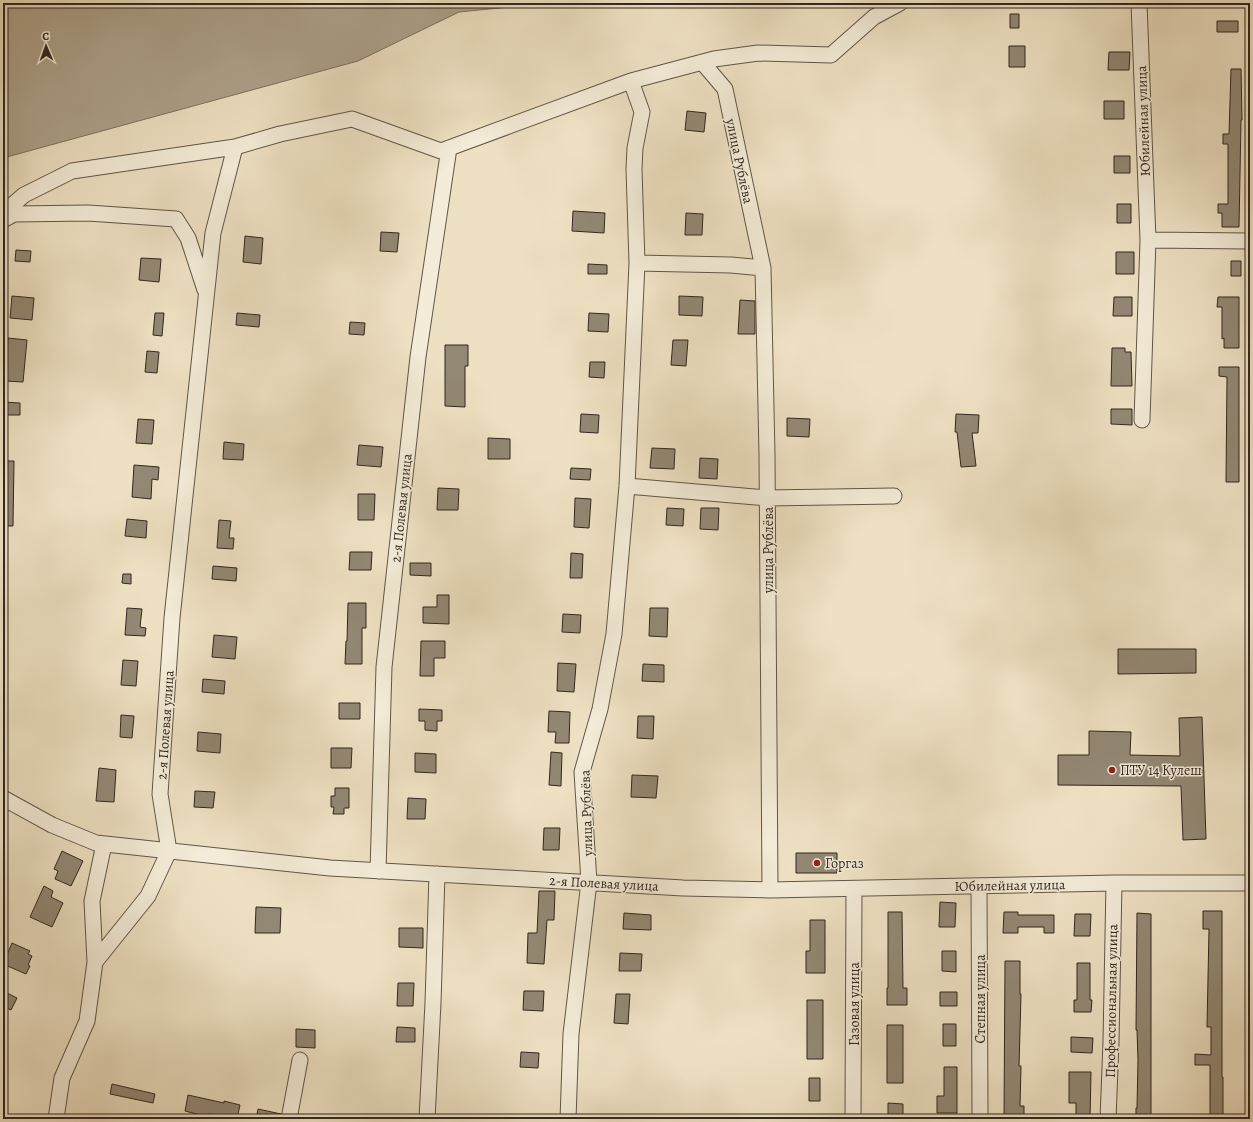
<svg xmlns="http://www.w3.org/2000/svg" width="1253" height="1122" viewBox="0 0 1253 1122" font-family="Alegreya,serif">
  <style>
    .water { fill: #aea28b; stroke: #7c7160 }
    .building { fill: #938874; stroke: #31271f }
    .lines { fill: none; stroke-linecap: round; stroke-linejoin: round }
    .minor-casing { stroke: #605648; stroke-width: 17 }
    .minor { stroke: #f4ecd8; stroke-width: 15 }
    .poi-dot { fill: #8f2418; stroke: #f4ecd8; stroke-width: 1.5 }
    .labels { text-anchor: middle; stroke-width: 3; stroke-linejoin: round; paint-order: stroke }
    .street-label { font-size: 14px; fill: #31271f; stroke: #f4ecd8 }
    .poi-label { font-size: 14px; fill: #31271f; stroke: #f4ecd8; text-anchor: start }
  </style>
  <rect width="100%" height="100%" fill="#eee1c3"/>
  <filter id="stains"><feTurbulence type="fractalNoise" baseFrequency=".005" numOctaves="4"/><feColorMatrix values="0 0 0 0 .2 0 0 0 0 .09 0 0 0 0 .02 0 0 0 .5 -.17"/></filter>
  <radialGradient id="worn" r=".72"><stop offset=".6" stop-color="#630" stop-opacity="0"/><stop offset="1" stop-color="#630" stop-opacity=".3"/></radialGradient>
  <path class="water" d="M3,3H550L459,12L358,61L3,158Z"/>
  <path class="building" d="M1010,14H1019V28H1010Z
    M1217,21H1238V32H1217Z
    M1009,46H1025V67H1009Z
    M1109,52H1130L1129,70H1108Z
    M1231,69H1241L1242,120H1241L1239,227H1222V213H1218V204H1228V144H1223V134H1229Z
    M1104,101H1124V119H1104Z
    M687,111L706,113L704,132L685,130Z
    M1114,156H1130V173H1114Z
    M1117,204H1131V223H1117Z
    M573,211L605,213L604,233L572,231Z
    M686,213L703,214L702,235H685Z
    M381,232L399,233L397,252L380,251Z
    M245,236L263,238L261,264L243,262Z
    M16,250L31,251L30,262L15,261Z
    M1116,252H1134V274H1116Z
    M141,258L161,259L159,282L139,280Z
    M1231,261H1241V276H1231Z
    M588,264L607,265V274H588Z
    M12,296L34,298L32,320L10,318Z
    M679,296L703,297L702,316L679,315Z
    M1114,297H1132V316H1113Z
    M1218,297H1239V348H1224V338L1222,339V307H1217Z
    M740,300L755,301V334H738Z
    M155,313H164L162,336L153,335Z
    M237,313L260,315L259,327L236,325Z
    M589,313L609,314L608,332L588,331Z
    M350,322L365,323L364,335L349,334Z
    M8,338L27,340L23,382L5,381Z
    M673,340H688L686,366L671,365Z
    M445,345H468V366H465V407L445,406Z
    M1112,348H1125V352H1131L1132,386H1111Z
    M147,351L159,352L157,373L145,372Z
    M590,362H605L604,378L589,377Z
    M1219,367H1239V482H1226L1227,377L1219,376Z
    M3,402L20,403V415H3Z
    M1111,409H1132V425L1111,424Z
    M581,414L599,415L598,433L580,432Z
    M956,414L979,415L978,433H972L976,466L961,467L957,432H955Z
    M787,418L810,419L809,437L787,436Z
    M138,419L154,420L152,444L136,443Z
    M488,438L510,439V459H488Z
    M224,442L244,444L243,460L223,459Z
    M359,445L383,447L381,467L357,465Z
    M652,448L675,449L674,469L650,468Z
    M700,458L718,459L717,479L699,478Z
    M3,461H14L13,526H3Z
    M134,465L159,467L158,480L152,479L151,499L132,497Z
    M571,468L591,469L590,480L570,479Z
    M438,488L459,489L458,510H437Z
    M358,494H375L374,520H358Z
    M575,498L591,499L589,528L574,527Z
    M667,508L684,509L683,526L666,525Z
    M701,508H719L718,530L700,529Z
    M127,519L147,521L146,538L125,536Z
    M219,520L231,521L229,538H234L233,549L217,548Z
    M350,552H372L371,570H349Z
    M571,553L583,554L582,578H570Z
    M410,563H431V576L410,575Z
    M213,566L237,568L236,581L212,579Z
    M123,574H131V584L122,583Z
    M437,595H449V624L423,623V607H437Z
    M348,603H366V628H362V664H345L346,641H347Z
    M127,608L142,609L140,627L146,628L145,636L125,635Z
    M650,608H668L667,637L649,636Z
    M563,614L581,615L580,633L562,632Z
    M214,635L237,637L235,659L212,657Z
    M421,641H445V658H434V676H420Z
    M1118,649H1196V673L1118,674Z
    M123,660L138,661L136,686L121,685Z
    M558,663L576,664L574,692L557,691Z
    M643,664L664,665V682L642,681Z
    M203,679L225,681L224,694L202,692Z
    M339,703H360V719H339Z
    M419,709L442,710V721H437V731L425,730V721H419Z
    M549,711L570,712L569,743H555L556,732H548Z
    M121,715L134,716L132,738L120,737Z
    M638,716H654L653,739L637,738Z
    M1202,717L1206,839L1183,840L1181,786L1058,785V755H1089V731L1131,732L1130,755L1180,756L1179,718Z
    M198,732L221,734L220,753L197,751Z
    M331,748H352L351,768H331Z
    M551,752L562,753L561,786L549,785Z
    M415,753L436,754V773L415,772Z
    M99,768L116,770L114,802L96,801Z
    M632,775L658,776L656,798L631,797Z
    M335,788H349V808H344V814H333L334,807H331V796H335Z
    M195,791L215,792L213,808L194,807Z
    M408,798L426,799L425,819H407Z
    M544,828H560L559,850H543Z
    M62,851L83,861L71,886L55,879L58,871L54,869Z
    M796,853H837V873H796Z
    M44,886L53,891L51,897L63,903L52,927L30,917Z
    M539,891H555L554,920H547L544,964L527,963L528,933H537Z
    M940,902L956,903L955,927H939Z
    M256,907L281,908L280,933H255Z
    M1203,911H1222V1077H1223V1119H1210V1065H1195V1054L1211,1055V1027H1207L1209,929H1203Z
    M888,912H902L903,988H907V1005H887V988H888Z
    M1004,912H1018V915H1054V933H1044V927H1018V933H1003Z
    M624,913L651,915V930L623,929Z
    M1137,913L1151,914V1119H1136V1108H1137L1138,1060L1137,1030H1136Z
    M1075,914H1091L1090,936H1074Z
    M810,920H825V973H806V951H810Z
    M399,928H423V948L399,947Z
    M12,943L30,951L28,954L32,956L28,965L30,966L26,974L3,964Z
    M942,951H956V972L942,971Z
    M620,953L642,954L641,971H619Z
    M1005,961H1020V994H1021L1019,1066H1021L1020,1106H1024V1119H1004Z
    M1077,963H1090V1000H1092L1091,1012H1074V1000H1077Z
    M398,983H414L413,1006H397Z
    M3,991L17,998L11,1010L3,1006Z
    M524,991H544L543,1011L523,1010Z
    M940,992H957V1006H940Z
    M616,994H630L628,1024L614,1023Z
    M807,1000H823V1059H807Z
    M943,1024H956V1046H943Z
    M887,1025H903V1083H887Z
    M397,1027L415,1028V1042H396Z
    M296,1029L315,1030V1048L296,1047Z
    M1071,1037L1093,1038L1092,1053L1071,1052Z
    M521,1052L539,1053L538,1068L520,1067Z
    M944,1067H957V1113H937V1096H944Z
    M1069,1072H1091L1090,1119H1076V1103H1069Z
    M809,1078H820V1101H809Z
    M112,1084L155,1094L153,1103L110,1094Z
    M188,1095L224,1103V1101L240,1105L237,1119L209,1114L208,1117L185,1111Z
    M888,1103L903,1104V1119H888Z
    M258,1109L281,1114L280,1119H256Z"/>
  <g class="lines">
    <defs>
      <path id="minor" d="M1139,3L1148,240L1142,420
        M702,62L725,89L763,268
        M3,213L24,195L72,171L235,147L280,134L352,119L441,151L631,81L714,59L758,53L831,55L874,17L900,3
        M3,220L14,214L88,213L176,219L188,238L205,290
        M1148,240L1250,241
        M637,263L731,265L763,268L767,455L770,890
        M627,486L767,498L894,496
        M3,798L52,825L96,843L330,868L683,888L770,890L1114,883H1250
        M378,871L384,667L418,357L449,148
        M979,886L980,1113
        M95,962L148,896L169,851L160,794L172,618L213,233L235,147
        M56,1119L62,1078L87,1021L95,962L92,901L104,844
        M289,1119L300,1060
        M427,1119L433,1003L437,874
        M568,1119L571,1034L589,882L582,772L600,709L614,634L627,486L637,263L634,169L635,148L642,112L631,81
        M853,1119L854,889
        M1108,1119L1111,1042L1114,883"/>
    </defs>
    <use href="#minor" class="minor-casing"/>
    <use href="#minor" class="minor"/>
  </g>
  <g class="poi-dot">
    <circle cx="1112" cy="770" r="4"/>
    <circle cx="817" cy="863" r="4"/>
  </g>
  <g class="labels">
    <g class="street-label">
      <text transform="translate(1143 121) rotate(-92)" y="5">Юбилейная улица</text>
      <text transform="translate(740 161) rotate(78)" y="5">улица Рублёва</text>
      <text transform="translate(401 508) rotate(-84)" y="5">2-я Полевая улица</text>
      <text transform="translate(768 550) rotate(-90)" y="5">улица Рублёва</text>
      <text transform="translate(165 725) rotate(-86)" y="5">2-я Полевая улица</text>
      <text transform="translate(586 813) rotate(-92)" y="5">улица Рублёва</text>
      <text transform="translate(604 883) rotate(3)" y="5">2-я Полевая улица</text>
      <text transform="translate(1010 885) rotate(-1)" y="5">Юбилейная улица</text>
      <text transform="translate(980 999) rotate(-90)" y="5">Степная улица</text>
      <text transform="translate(1111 1001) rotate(-89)" y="5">Профессиональная улица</text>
      <text transform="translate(854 1004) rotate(-90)" y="5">Газовая улица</text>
    </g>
    <g class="poi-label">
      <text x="1120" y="775">ПТУ 14 Кулеш</text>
      <text x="825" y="868">Горгаз</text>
    </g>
  </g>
  <rect width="1253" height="1122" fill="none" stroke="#eee1c3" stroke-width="16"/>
  <rect x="4" y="4" width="1245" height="1114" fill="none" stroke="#31271f" stroke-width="2"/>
  <rect x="8" y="8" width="1237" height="1106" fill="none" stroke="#31271f"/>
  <g transform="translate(46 46) rotate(358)" stroke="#f4ecd8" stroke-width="3" paint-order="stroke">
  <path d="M0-3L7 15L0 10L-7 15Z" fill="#31271f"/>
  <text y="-6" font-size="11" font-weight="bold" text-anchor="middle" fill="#31271f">С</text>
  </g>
  <rect width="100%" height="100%" filter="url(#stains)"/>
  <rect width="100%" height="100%" fill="url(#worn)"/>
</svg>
